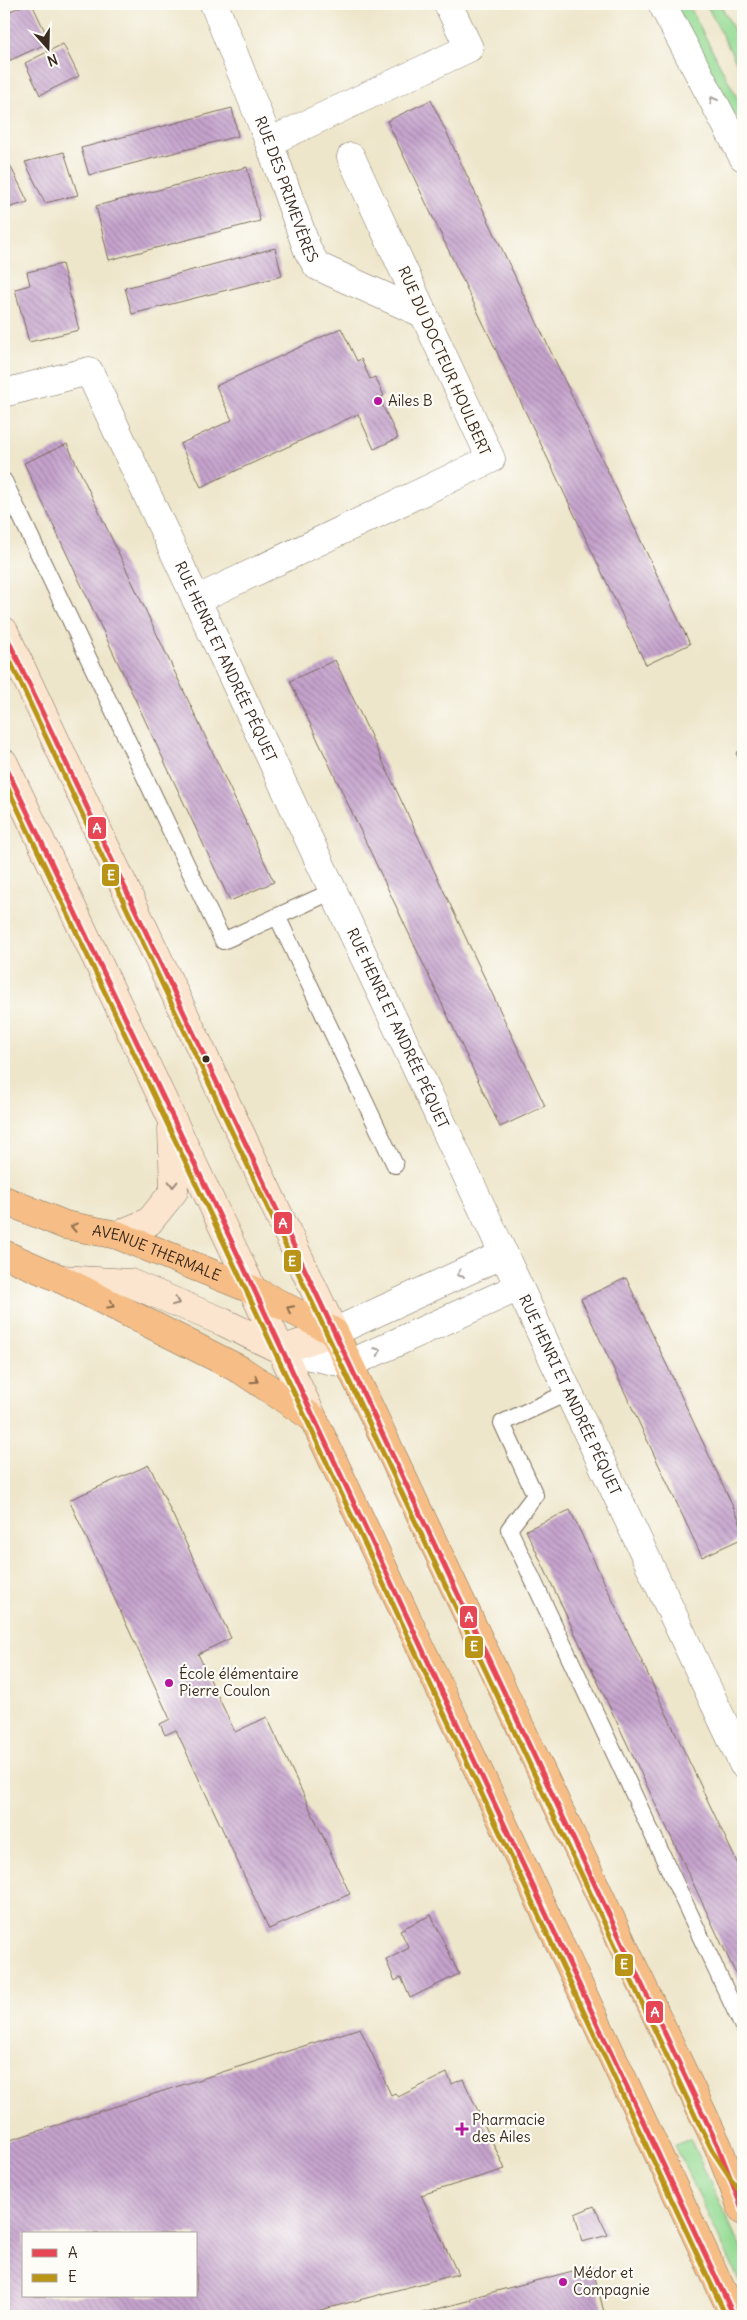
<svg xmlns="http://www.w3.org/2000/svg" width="747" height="2320" viewBox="0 0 747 2320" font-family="Delius,sans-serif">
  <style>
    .green { fill: #96dc95; stroke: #68835a }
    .building { fill: url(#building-back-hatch); fill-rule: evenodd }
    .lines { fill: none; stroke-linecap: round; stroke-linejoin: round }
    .service-casing { stroke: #7a6c5b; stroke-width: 18 }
    .minor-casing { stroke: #7a6c5b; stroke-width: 29 }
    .secondary-casing { stroke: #7a6c5b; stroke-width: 29 }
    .primary-casing { stroke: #7a6c5b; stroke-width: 29 }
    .service { stroke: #fff; stroke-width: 16 }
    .minor { stroke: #fff; stroke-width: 28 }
    .secondary { stroke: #fbe5cf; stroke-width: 28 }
    .primary { stroke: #f6be86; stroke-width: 28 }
    .bus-1-casing { stroke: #fdfcf7; stroke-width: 9 }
    .bus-2-casing { stroke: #fdfcf7; stroke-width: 9 }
    .bus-1 { stroke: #e74754; stroke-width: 5 }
    .bus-2 { stroke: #ba9416; stroke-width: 5 }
    .oneway { stroke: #a79f9a }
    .oneway2 { stroke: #9b8876 }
    .oneway3 { stroke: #8f6d4d }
    .poi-dot { fill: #b5179e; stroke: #fdfcf7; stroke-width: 2 }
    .bus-dot { fill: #3b2a1e; stroke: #fdfcf7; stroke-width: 2 }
    .labels { text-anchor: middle; stroke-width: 4.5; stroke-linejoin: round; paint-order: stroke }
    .street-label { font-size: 15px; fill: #3b2a1e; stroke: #fdfcf7 }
    .poi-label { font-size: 15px; fill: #3b2a1e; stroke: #fdfcf7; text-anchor: start }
    .line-badge { stroke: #fdfcf7; stroke-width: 2 }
    .badge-label { font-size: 14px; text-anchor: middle; font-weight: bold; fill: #fff }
  </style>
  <defs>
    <pattern id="building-back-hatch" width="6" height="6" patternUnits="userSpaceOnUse" patternTransform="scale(1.25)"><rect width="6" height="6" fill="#c5a3cd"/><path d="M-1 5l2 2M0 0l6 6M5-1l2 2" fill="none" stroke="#a185a6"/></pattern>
  </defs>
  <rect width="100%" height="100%" fill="#fdfcf7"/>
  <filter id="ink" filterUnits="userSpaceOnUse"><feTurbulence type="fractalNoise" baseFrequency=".02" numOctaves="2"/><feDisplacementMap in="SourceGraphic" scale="10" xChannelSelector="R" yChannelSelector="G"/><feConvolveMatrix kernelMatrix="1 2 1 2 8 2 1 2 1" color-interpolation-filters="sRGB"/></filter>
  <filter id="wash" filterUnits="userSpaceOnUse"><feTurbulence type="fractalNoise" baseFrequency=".0096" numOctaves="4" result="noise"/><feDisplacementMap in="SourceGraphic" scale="20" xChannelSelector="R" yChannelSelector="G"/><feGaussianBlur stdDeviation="1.12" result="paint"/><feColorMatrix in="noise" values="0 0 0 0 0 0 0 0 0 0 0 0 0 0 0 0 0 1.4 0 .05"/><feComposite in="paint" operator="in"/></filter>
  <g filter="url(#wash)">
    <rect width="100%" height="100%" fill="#eee6cb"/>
    <path class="green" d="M675,4H688L743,109V122L738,125Z
      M706,4H720L743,47V75Z
      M690,2139L743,2253V2289L675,2145Z"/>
    <g id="blocks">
      <path class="building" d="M26,4H32L50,42L4,63V14Z
        M63,44L79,76L40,95L25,63Z
        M431,100L690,644L646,665L387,121Z
        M232,108L238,136L89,175L81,148Z
        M64,152L78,195L45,203L25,162Z
        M4,153L28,202L4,209Z
        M247,167L260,221L109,260L96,206Z
        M275,248L282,276L132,314L125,288Z
        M62,264L79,330L29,342L15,289L30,285L27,272Z
        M341,328L357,361L361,359L370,379L375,377L384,396L379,398L398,438L374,449L358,414L201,487L180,444L232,420L216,386Z
        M67,444L274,882L230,901L24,463Z
        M335,660L545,1106L500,1127L290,681Z
        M743,749V768L736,753Z
        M626,1278L743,1528V1538L702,1557L581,1299Z
        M149,1465L231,1638L198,1654L235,1732L267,1717L350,1894L269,1929L176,1730L165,1735L160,1724L170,1719L69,1500Z
        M570,1510L743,1875V1989L526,1530Z
        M431,1915L459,1974L410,1998L401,1977L395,1981L386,1960L409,1948L400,1930Z
        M360,2028L391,2095L395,2093L398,2097L447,2073L452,2084L463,2079L505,2169L421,2195L458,2274L298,2316H4V2142ZM24,2234H196V2296H24Z
        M594,2206L608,2235L582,2242L575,2214Z
        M592,2266L605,2316H411L471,2300L470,2298Z"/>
    </g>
  </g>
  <g filter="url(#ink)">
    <use href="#blocks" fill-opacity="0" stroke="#7a6c5b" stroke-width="1"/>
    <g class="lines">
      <defs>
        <path id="service" d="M4,481L223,941L333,891
          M277,916L395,1165
          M569,1392L502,1423L535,1495L509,1529L743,2027"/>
        <g id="minor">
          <path id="s1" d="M214,4L269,142L308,251L317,266L424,314"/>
          <path d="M662,4L743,157"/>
          <path d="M269,142L469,48L448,4"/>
          <path id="s2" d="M4,393L89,371L743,1764"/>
          <path d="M196,600L491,459L351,157"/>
          <path d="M334,1332L504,1254"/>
          <path d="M281,1350L349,1364L519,1287"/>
        </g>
        <path id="secondary" d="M4,631L334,1332L281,1350L223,1322L130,1283L61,1279
          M4,763L313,1418
          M117,1235L149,1222L174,1191L172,1129"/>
        <g id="primary">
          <path id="s3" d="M4,1200L65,1225L117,1235L253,1290L334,1332L718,2146L743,2211"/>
          <path d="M4,1254L61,1279L241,1370L313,1418L734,2316"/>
        </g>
      </defs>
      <use href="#service" class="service-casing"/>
      <use href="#minor" class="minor-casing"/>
      <use href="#secondary" class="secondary-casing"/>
      <use href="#primary" class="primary-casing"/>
      <use href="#service" class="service"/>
      <use href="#minor" class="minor"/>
      <use href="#secondary" class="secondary"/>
      <use href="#primary" class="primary"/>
      <defs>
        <path id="bus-1" d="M4,631L718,2146L743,2211
          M4,763L230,1238L734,2316"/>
        <path id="bus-2" d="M4,648L698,2122L712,2150L737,2188
          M4,780L223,1241L726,2316"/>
      </defs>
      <use href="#bus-1" class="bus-1-casing"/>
      <use href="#bus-2" class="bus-2-casing"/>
      <use href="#bus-1" class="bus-1"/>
      <use href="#bus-2" class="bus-2"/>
    </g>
    <defs><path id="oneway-chevron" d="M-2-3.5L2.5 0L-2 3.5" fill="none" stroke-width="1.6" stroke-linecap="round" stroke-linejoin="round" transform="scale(1.25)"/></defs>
    <g class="oneway">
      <use href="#oneway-chevron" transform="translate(713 100) rotate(-118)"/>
      <use href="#oneway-chevron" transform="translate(460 1274) rotate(156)"/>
      <use href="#oneway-chevron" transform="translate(378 1351) rotate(-25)"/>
    </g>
    <g class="oneway2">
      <use href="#oneway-chevron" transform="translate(173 1184) rotate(91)"/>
      <use href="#oneway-chevron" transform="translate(176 1302) rotate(22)"/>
    </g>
    <g class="oneway3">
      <use href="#oneway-chevron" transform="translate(74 1227) rotate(-169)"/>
      <use href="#oneway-chevron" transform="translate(111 1305) rotate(27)"/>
      <use href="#oneway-chevron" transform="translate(290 1309) rotate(-153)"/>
      <use href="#oneway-chevron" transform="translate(255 1380) rotate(34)"/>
    </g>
  </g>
  <g class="poi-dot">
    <circle cx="378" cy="401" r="5"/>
    <circle cx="169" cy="1683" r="5"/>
    <path d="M459.5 2121.5h5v5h5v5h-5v5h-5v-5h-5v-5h5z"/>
    <circle cx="563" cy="2282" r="5"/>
  </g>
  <circle class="bus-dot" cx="206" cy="1059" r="4.5"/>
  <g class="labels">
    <g class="street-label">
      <text dy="5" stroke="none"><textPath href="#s1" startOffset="199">RUE DES PRIMEVÈRES</textPath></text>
      <text transform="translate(444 361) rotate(66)" y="5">RUE DU DOCTEUR HOULBERT</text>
      <text dy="5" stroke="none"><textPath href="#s2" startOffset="409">RUE HENRI ET ANDRÉE PÉQUET</textPath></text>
      <text dy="5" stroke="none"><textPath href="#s2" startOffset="814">RUE HENRI ET ANDRÉE PÉQUET</textPath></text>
      <text dy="5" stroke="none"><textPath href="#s3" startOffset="162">AVENUE THERMALE</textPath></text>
      <text dy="5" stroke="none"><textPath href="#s2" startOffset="1219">RUE HENRI ET ANDRÉE PÉQUET</textPath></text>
    </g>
    <g class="poi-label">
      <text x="388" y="406">Ailes B</text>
      <text x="179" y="1679">École élémentaire<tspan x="179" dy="17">Pierre Coulon</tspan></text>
      <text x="472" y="2125">Pharmacie<tspan x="472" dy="17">des Ailes</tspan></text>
      <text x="573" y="2278">Médor et<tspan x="573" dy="17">Compagnie</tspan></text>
    </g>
  </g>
  <g class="line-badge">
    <rect x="87" y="816" width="20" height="24" rx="5" fill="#e74754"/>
    <rect x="101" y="863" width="19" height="24" rx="5" fill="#ba9416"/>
    <rect x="273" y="1211" width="20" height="24" rx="5" fill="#e74754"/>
    <rect x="283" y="1249" width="19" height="24" rx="5" fill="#ba9416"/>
    <rect x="459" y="1605" width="19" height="24" rx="5" fill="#e74754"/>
    <rect x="464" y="1635" width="20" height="24" rx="5" fill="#ba9416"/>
    <rect x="614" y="1953" width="20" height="24" rx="5" fill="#ba9416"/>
    <rect x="645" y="2000" width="19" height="24" rx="5" fill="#e74754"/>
  </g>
  <g class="badge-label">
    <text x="97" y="833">A</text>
    <text x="111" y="880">E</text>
    <text x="283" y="1228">A</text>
    <text x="292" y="1266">E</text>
    <text x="469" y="1622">A</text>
    <text x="474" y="1651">E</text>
    <text x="624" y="1969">E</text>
    <text x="655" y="2017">A</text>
  </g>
  <rect width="747" height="2320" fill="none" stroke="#fdfcf7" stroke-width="20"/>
  <rect x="22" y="2232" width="175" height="65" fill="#fdfcf7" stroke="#afa8a0"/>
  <rect x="32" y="2249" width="25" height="8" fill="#e74754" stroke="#afa8a0"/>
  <text x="68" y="2258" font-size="15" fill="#3b2a1e">A</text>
  <rect x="32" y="2274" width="25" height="8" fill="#ba9416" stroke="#afa8a0"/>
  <text x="68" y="2282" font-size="15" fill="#3b2a1e">E</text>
  <g transform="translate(48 48) rotate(160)" stroke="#fdfcf7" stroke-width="4" paint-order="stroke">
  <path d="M0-4L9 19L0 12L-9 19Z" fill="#3b2a1e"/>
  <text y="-8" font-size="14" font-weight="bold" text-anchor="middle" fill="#3b2a1e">N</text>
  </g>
</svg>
